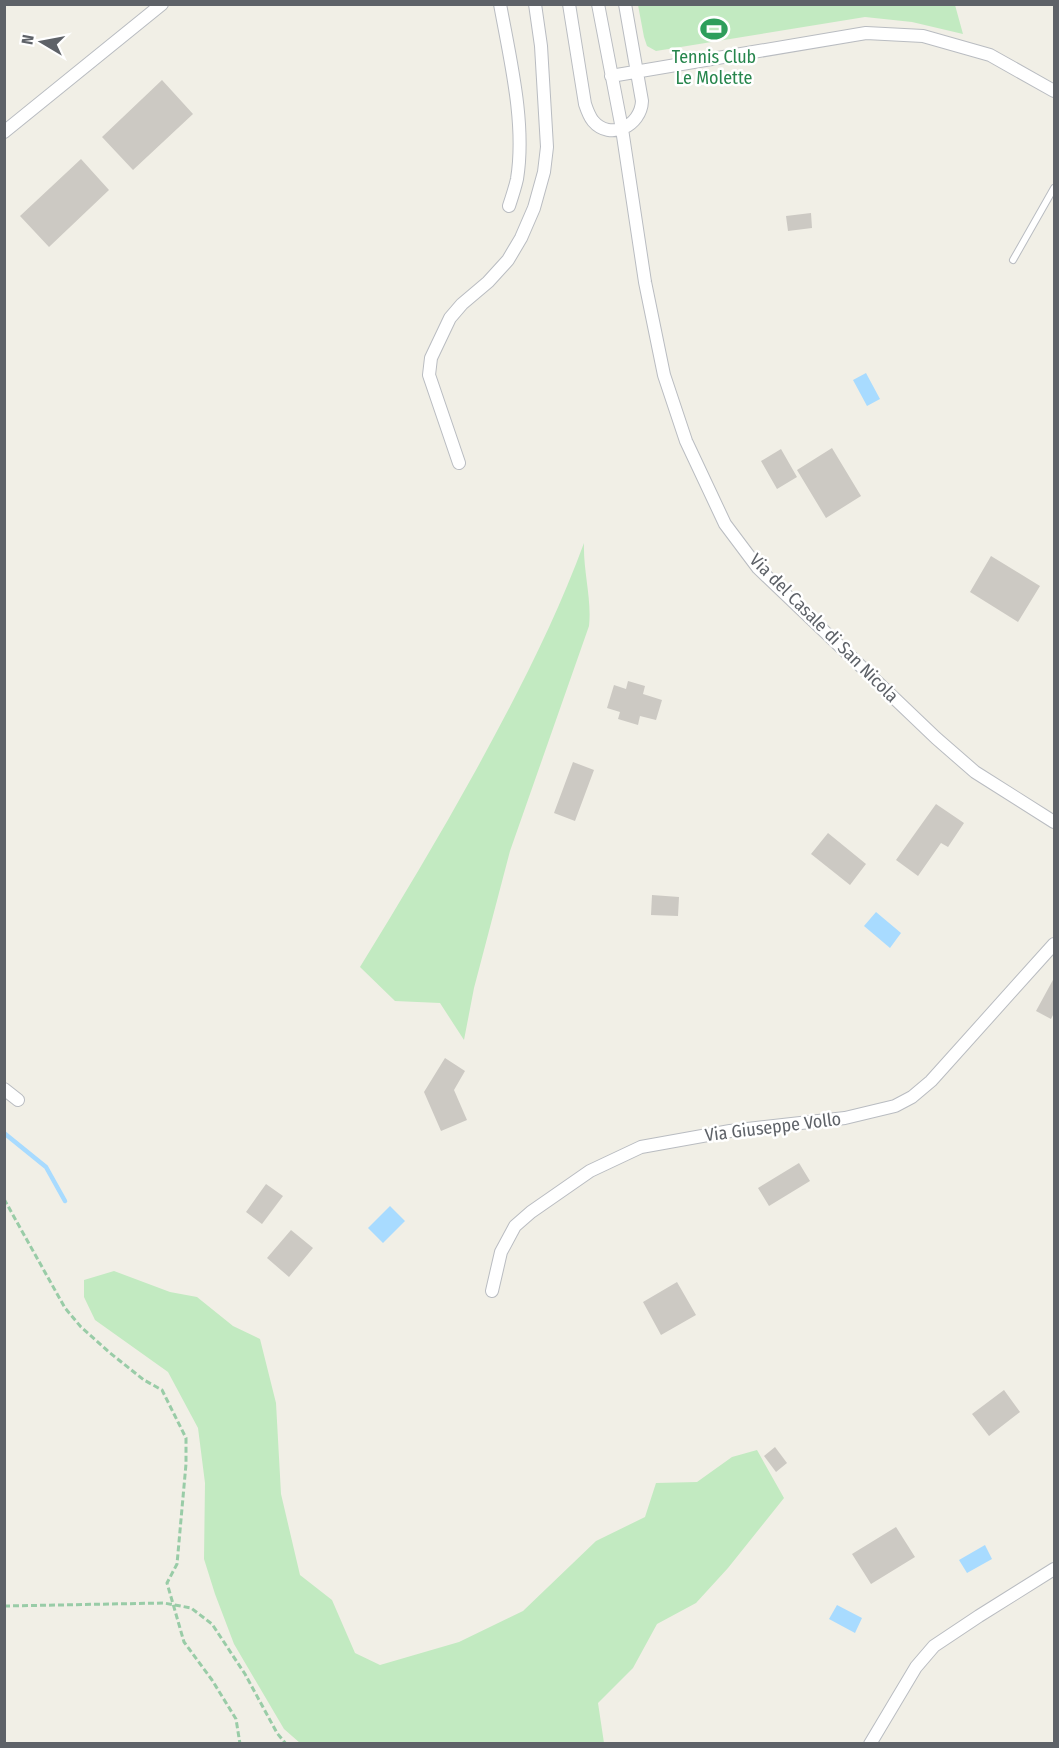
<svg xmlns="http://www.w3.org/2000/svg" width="1059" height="1748" viewBox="0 0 1059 1748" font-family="'Fira Sans Condensed',sans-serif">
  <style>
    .green { fill: #c2eac1 }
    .water { fill: #a8dbff }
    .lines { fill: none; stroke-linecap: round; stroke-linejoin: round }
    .stream { stroke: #a8dbff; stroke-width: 4.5 }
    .building { fill: #ccc9c3 }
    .service-casing { stroke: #b9bcc1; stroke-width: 8 }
    .minor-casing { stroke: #b9bcc1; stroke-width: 14 }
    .path { stroke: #99cca7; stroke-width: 3; stroke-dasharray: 6 3; stroke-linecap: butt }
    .service { stroke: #fff; stroke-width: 6 }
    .minor { stroke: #fff; stroke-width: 12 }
    .labels { text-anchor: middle; stroke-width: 5; stroke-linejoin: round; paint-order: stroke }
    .leisure-label { font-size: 18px; fill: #27864d; stroke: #fff }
    .street-label { font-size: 18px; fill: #5e6268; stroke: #fff }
  </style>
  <rect width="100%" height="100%" fill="#f1efe6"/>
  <path class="green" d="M638,5H955L963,34L912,22L865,17L656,51L647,46L644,37Z
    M584,543C583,571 592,599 589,626L510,851L474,988L464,1040L440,1003L395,1001L360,967C400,902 439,837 476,770C516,697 555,622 584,543Z
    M114,1271L170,1292L197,1297L233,1326L260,1339L276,1403L281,1494L300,1575L332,1600L355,1653L380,1665L459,1642L523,1611L596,1541L645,1517L656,1483L697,1482L732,1457L757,1450L784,1498L728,1568L696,1603L657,1624L633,1668L598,1703L604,1743H300L284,1729L234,1644L215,1594L204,1559L205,1483L198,1428L168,1372L95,1320L84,1297V1280Z"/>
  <path class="water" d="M866,373L880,399L867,406L853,380Z
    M876,912L901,933L890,948L864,926Z
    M390,1206L405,1221L383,1243L368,1228Z
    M985,1545L992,1559L967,1573L959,1560Z
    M837,1605L862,1618L855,1633L829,1619Z"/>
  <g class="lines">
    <path class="stream" d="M4,1133L46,1167L65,1201"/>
  </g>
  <path class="building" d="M162,80L193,114L133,170L102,137Z
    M81,159L109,190L49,247L20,216Z
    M811,213L812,228L788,231L786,216Z
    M832,448L861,496L826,518L797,470Z
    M781,449L797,477L777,489L761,461Z
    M991,556L1040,586L1018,622L970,592Z
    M628,681L645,686L643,694L662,700L656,720L640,716L638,725L618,719L620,712L607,708L614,685L626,689Z
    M573,762L594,770L575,821L554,813Z
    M936,804L964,823L948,847L941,843L918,876L896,860Z
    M828,833L866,864L850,885L811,854Z
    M652,895L679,897L678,916L651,915Z
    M1054,978V1013L1051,1019L1036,1011Z
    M445,1058L465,1071L454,1090L467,1120L441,1131L424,1092Z
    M799,1163L810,1181L769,1206L758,1188Z
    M266,1184L283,1196L262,1224L246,1212Z
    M291,1230L313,1248L289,1277L267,1258Z
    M677,1282L696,1315L661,1335L643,1302Z
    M1004,1390L1020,1412L989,1436L972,1414Z
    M775,1447L787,1463L776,1472L764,1456Z
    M896,1527L915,1557L871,1584L852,1554Z"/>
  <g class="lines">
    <defs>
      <path id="service" d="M1013,260L1054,188"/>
      <path id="minor" d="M500,4C510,59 526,124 517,179C515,188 512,197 509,206
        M569,4L585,104C587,110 589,116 593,121C610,141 641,126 642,101L625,4
        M598,4L622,129L645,282L664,375L686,441L725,524L758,568L936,738L975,772L1054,822
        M611,76L866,33L923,36L990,55L1054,91
        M4,132L162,4
        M459,463L429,375L431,358L450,318L462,304L488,282L508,260L521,238L534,208L544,172L547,147L541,46L535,4
        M4,1089L18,1100
        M492,1291L501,1252L515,1226L531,1212L590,1171L641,1147L730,1131L845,1118L895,1106L912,1097L931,1081L1054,944
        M870,1744L916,1667L934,1646L979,1616L1054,1569"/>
    </defs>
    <use href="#service" class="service-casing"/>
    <use href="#minor" class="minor-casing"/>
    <path class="path" d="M4,1199L65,1308L81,1327L110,1353L144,1380L162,1390L186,1438V1464L177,1564L167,1583L184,1642L212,1680L236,1719L240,1744
      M4,1606L164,1603L191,1608L212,1624L245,1674L277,1733L286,1744"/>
    <use href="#service" class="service"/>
    <use href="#minor" class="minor"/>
  </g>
  <defs>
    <symbol id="stadium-bare" viewBox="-9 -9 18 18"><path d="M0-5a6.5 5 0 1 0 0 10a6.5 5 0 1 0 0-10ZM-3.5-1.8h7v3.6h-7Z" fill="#2e9e5b" stroke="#fff" stroke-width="2.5" paint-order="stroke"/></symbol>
  </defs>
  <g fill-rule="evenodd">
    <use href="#stadium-bare" x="695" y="10" width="38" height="38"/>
  </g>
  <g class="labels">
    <g class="leisure-label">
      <text x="714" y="63">Tennis Club<tspan x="714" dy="21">Le Molette</tspan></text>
    </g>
    <g class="street-label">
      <text transform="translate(824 628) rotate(45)" y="6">Via del Casale di San Nicola</text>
      <text transform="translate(773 1127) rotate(-7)" y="6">Via Giuseppe Vollo</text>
    </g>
  </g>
  <rect width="1059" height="1748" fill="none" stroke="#5e6268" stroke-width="12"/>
  <g transform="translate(42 42) rotate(280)" stroke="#ffffff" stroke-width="4.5" paint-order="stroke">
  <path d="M0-4.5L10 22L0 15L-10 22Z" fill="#5e6268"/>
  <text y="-9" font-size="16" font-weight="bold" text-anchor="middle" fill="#5e6268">N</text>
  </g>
</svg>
